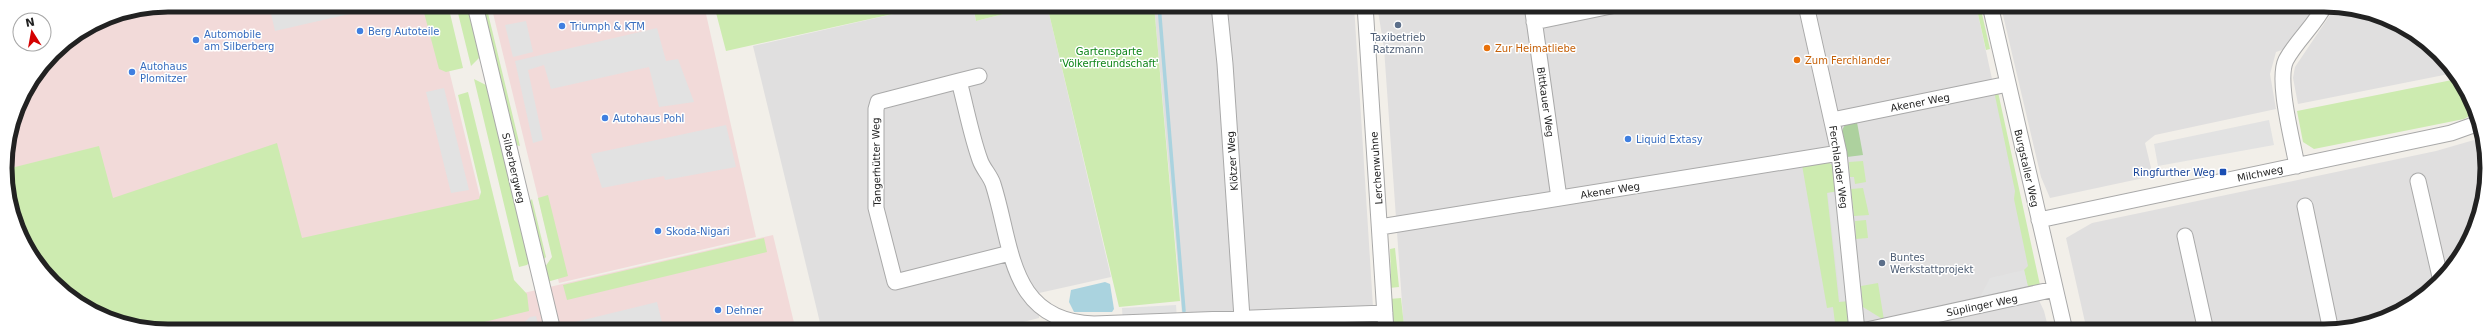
<svg xmlns="http://www.w3.org/2000/svg" width="2492" height="336" viewBox="0 0 2492 336" font-family="'DejaVu Sans',sans-serif">
  <style>
    .residential { fill: #e0dfdf }
    .commercial { fill: #f2dad9 }
    .grass { fill: #cdebb0 }
    .forest { fill: #add19e }
    .parking { fill: #e2e2e2 }
    .water { fill: #aad3df }
    .lines { fill: none; stroke-linecap: round; stroke-linejoin: round }
    .stream { stroke: #aad3df; stroke-width: 3.5 }
    .minor-casing { stroke: #a9a9a9; stroke-width: 17 }
    .minor { stroke: #fff; stroke-width: 15 }
    .service-dot { fill: #5c6f8a; stroke: #fff; stroke-width: 1.5 }
    .shop-dot { fill: #3f7fe0; stroke: #fff; stroke-width: 1.5 }
    .food-dot { fill: #e8710a; stroke: #fff; stroke-width: 1.5 }
    .transit-dot { fill: #1a4fb4; stroke: #fff; stroke-width: 1.5 }
    .labels { text-anchor: middle; stroke-width: 3; stroke-linejoin: round; paint-order: stroke }
    .shop-label { font-size: 10px; fill: #366cbe; stroke: #fff; text-anchor: start }
    .service-label { font-size: 10px; fill: #4e5e75; stroke: #fff }
    .food-label { font-size: 10px; fill: #c56008; stroke: #fff; text-anchor: start }
    .park-label { font-size: 10px; fill: #0c8416; stroke: #fff }
    .street-label { font-size: 10px; fill: #222; stroke: #fff }
    .transit-label { font-size: 10px; fill: #164399; stroke: #fff; text-anchor: end }
    .rim { fill: none; stroke: #222; stroke-width: 5 }
  </style>
  <rect width="100%" height="100%" fill="#f2efe9"/>
  <path class="residential" d="M933,5H973L976,21L1038,5H1047L1111,277L1039,293V318L987,331H822L753,46Z
    M1154,5H1214L1235,312L1182,314Z
    M1225,5H1354L1373,307L1250,312L1244,302Z
    M1377,5H1976L2016,190L2032,285L2044,311L2049,331H1404L1384,48Z
    M2010,5H2316L2310,20L2285,49L2276,52L2270,74L2276,109L2155,135L2145,143L2153,176L2050,198L2041,177L2002,11Z
    M2336,6L2396,22L2447,61L2454,73L2298,104L2293,78L2295,67Z
    M2481,138L2487,179L2470,240L2439,283L2387,319L2334,331H2087L2066,238L2092,223L2436,151Z"/>
  <path class="commercial" d="M185,5H433L497,266L515,295L773,235L796,331H157L96,314L46,276L14,221L5,158L18,105L53,53L90,28Z
    M491,5H704L756,237L559,283Z"/>
  <path class="grass" d="M422,5H448L463,68L446,72L439,69Z
    M456,5H468L480,57L471,66Z
    M481,5H486L520,146L515,145Z
    M714,5H933L726,51Z
    M973,5H1038L976,21Z
    M1047,5H1154L1180,301L1119,307Z
    M1976,5H1980L1990,49L1986,50Z
    M474,79L486,85L530,261L527,265L519,267Z
    M2457,79L2476,112L2464,119L2314,149L2303,142L2297,111Z
    M1994,91L1998,92L2040,285L2028,287L2024,270L2028,266L2014,199L2015,191Z
    M468,92L514,280L527,294L529,311L447,331H157L96,314L46,276L14,221L7,169L99,146L113,198L277,143L302,238L479,199L481,192L458,95Z
    M1863,161L1866,182L1855,184L1854,177H1850L1849,162Z
    M1828,162L1836,168L1839,191L1827,193L1839,302L1850,301L1849,324L1843,331H1836L1833,307L1827,308L1802,165Z
    M1863,188L1869,215L1854,216L1851,189Z
    M548,195L568,276L547,282L545,267L552,257L538,198Z
    M532,199L546,257L543,260L529,202Z
    M1866,220L1868,238L1856,239L1855,221Z
    M764,238L767,252L567,300L563,285Z
    M1395,248L1399,287L1389,288L1387,275L1391,274L1390,249Z
    M1878,283L1884,320L1863,307L1861,286Z
    M1401,298L1404,326L1399,327V331H1391L1389,299Z"/>
  <path class="forest" d="M1856,117L1863,155L1847,157C1842,138 1835,128 1856,117Z"/>
  <path class="parking" d="M269,5H347L349,14L275,31Z
    M526,21L533,52L513,57L505,25Z
    M657,28L666,61L678,59L694,102L659,107L649,67L551,89L544,65L528,70L543,140L533,143L515,61Z
    M444,88L469,190L451,193L426,92Z
    M2269,120L2274,145L2158,166L2154,144Z
    M726,125L736,167L665,180L664,176L602,188L591,154Z
    M1838,192L1850,300L1840,301L1828,193Z
    M2024,270L2028,287L1979,299L1990,278Z
    M657,302L664,331H573L571,323Z
    M1176,305L1177,320L1123,323L1122,308Z
    M536,316L540,331H515L530,317Z"/>
  <path class="water" d="M1105,282L1110,284L1114,309L1112,312H1074L1069,302L1071,290Z"/>
  <g class="lines">
    <path class="stream" d="M1159,5L1184,311"/>
    <defs>
      <path id="minor" d="M475,5L553,331
        M1219,5L1225,64L1242,318
        M1365,5L1386,331
        M1532,5L1559,198
        M1806,5L1839,153L1857,331
        M1990,5L2065,331
        M1534,22L1616,5
        M959,81L979,76
        M1832,120L2008,84
        M2297,166C2293,142 2276,80 2286,60C2297,40 2315,25 2325,5
        M2418,181L2441,281
        M2305,206L2331,331
        M2039,220L2451,133L2479,123
        M1380,227L1839,153
        M2185,236L2206,331
        M1010,253L895,282L876,208V109L878,102L959,81C966,107 971,135 980,160C983,169 990,175 993,184C1013,246 1008,321 1094,324L1385,313
        M1862,331L2055,289"/>
    </defs>
    <use href="#minor" class="minor-casing"/>
    <use href="#minor" class="minor"/>
  </g>
  <g class="service-dot">
    <circle cx="1398" cy="25" r="4"/>
    <circle cx="1882" cy="263" r="4"/>
  </g>
  <g class="shop-dot">
    <circle cx="562" cy="26" r="4"/>
    <circle cx="360" cy="31" r="4"/>
    <circle cx="196" cy="40" r="4"/>
    <circle cx="132" cy="72" r="4"/>
    <circle cx="605" cy="118" r="4"/>
    <circle cx="1628" cy="139" r="4"/>
    <circle cx="658" cy="231" r="4"/>
    <circle cx="718" cy="310" r="4"/>
  </g>
  <g class="food-dot">
    <circle cx="1487" cy="48" r="4"/>
    <circle cx="1797" cy="60" r="4"/>
  </g>
  <rect class="transit-dot" x="2219" y="168" width="8" height="8" rx="2"/>
  <g class="labels">
    <g class="shop-label">
      <text x="570" y="30">Triumph &amp; KTM</text>
      <text x="368" y="35">Berg Autoteile</text>
      <text x="204" y="38">Automobile<tspan x="204" dy="12">am Silberberg</tspan></text>
      <text x="140" y="70">Autohaus<tspan x="140" dy="12">Plomitzer</tspan></text>
      <text x="613" y="122">Autohaus Pohl</text>
      <text x="1636" y="143">Liquid Extasy</text>
      <text x="666" y="235">Skoda-Nigari</text>
      <text x="726" y="314">Dehner</text>
    </g>
    <g class="service-label">
      <text x="1398" y="41">Taxibetrieb<tspan x="1398" dy="12">Ratzmann</tspan></text>
      <text x="1890" y="261" text-anchor="start">Buntes<tspan x="1890" dy="12">Werkstattprojekt</tspan></text>
    </g>
    <g class="food-label">
      <text x="1495" y="52">Zur Heimatliebe</text>
      <text x="1805" y="64">Zum Ferchlander</text>
    </g>
    <g class="park-label">
      <text x="1109" y="55">Gartensparte<tspan x="1109" dy="12">'Völkerfreundschaft'</tspan></text>
    </g>
    <g class="street-label">
      <text transform="translate(1546 102) rotate(82)" y="4">Bittkauer Weg</text>
      <text transform="translate(1920 102) rotate(-11)" y="4">Akener Weg</text>
      <text transform="translate(1232 161) rotate(-94)" y="4">Klötzer Weg</text>
      <text transform="translate(876 162) rotate(-91)" y="4">Tangerhütter Weg</text>
      <text transform="translate(1839 167) rotate(82)" y="4">Ferchlander Weg</text>
      <text transform="translate(514 168) rotate(77)" y="4">Silberbergweg</text>
      <text transform="translate(1376 168) rotate(-94)" y="4">Lerchenwuhne</text>
      <text transform="translate(2027 168) rotate(77)" y="4">Burgstaller Weg</text>
      <text transform="translate(2260 173) rotate(-12)" y="4">Milchweg</text>
      <text transform="translate(1610 190) rotate(-9)" y="4">Akener Weg</text>
      <text transform="translate(1982 305) rotate(-12)" y="4">Süplinger Weg</text>
    </g>
    <g class="transit-label">
      <text x="2215" y="176">Ringfurther Weg</text>
    </g>
  </g>
  <path d="M0 0H2492V336H0ZM168 12H2324A156 156 0 0 1 2480 168V168A156 156 0 0 1 2324 324H168A156 156 0 0 1 12 168V168A156 156 0 0 1 168 12Z" fill="#fff" fill-rule="evenodd"/>
  <path class="rim" d="M168 12H2324A156 156 0 0 1 2480 168V168A156 156 0 0 1 2324 324H168A156 156 0 0 1 12 168V168A156 156 0 0 1 168 12Z"/>
  <g transform="translate(32 32) rotate(349)"><circle r="19" fill="#ffffff" stroke="#a7a7a7"/>
  <path d="M0-3L7 15L0 10L-7 15Z" fill="#d40000"/>
  <text y="-6" font-size="11" font-weight="bold" text-anchor="middle" fill="#222222">N</text>
  </g>
</svg>
